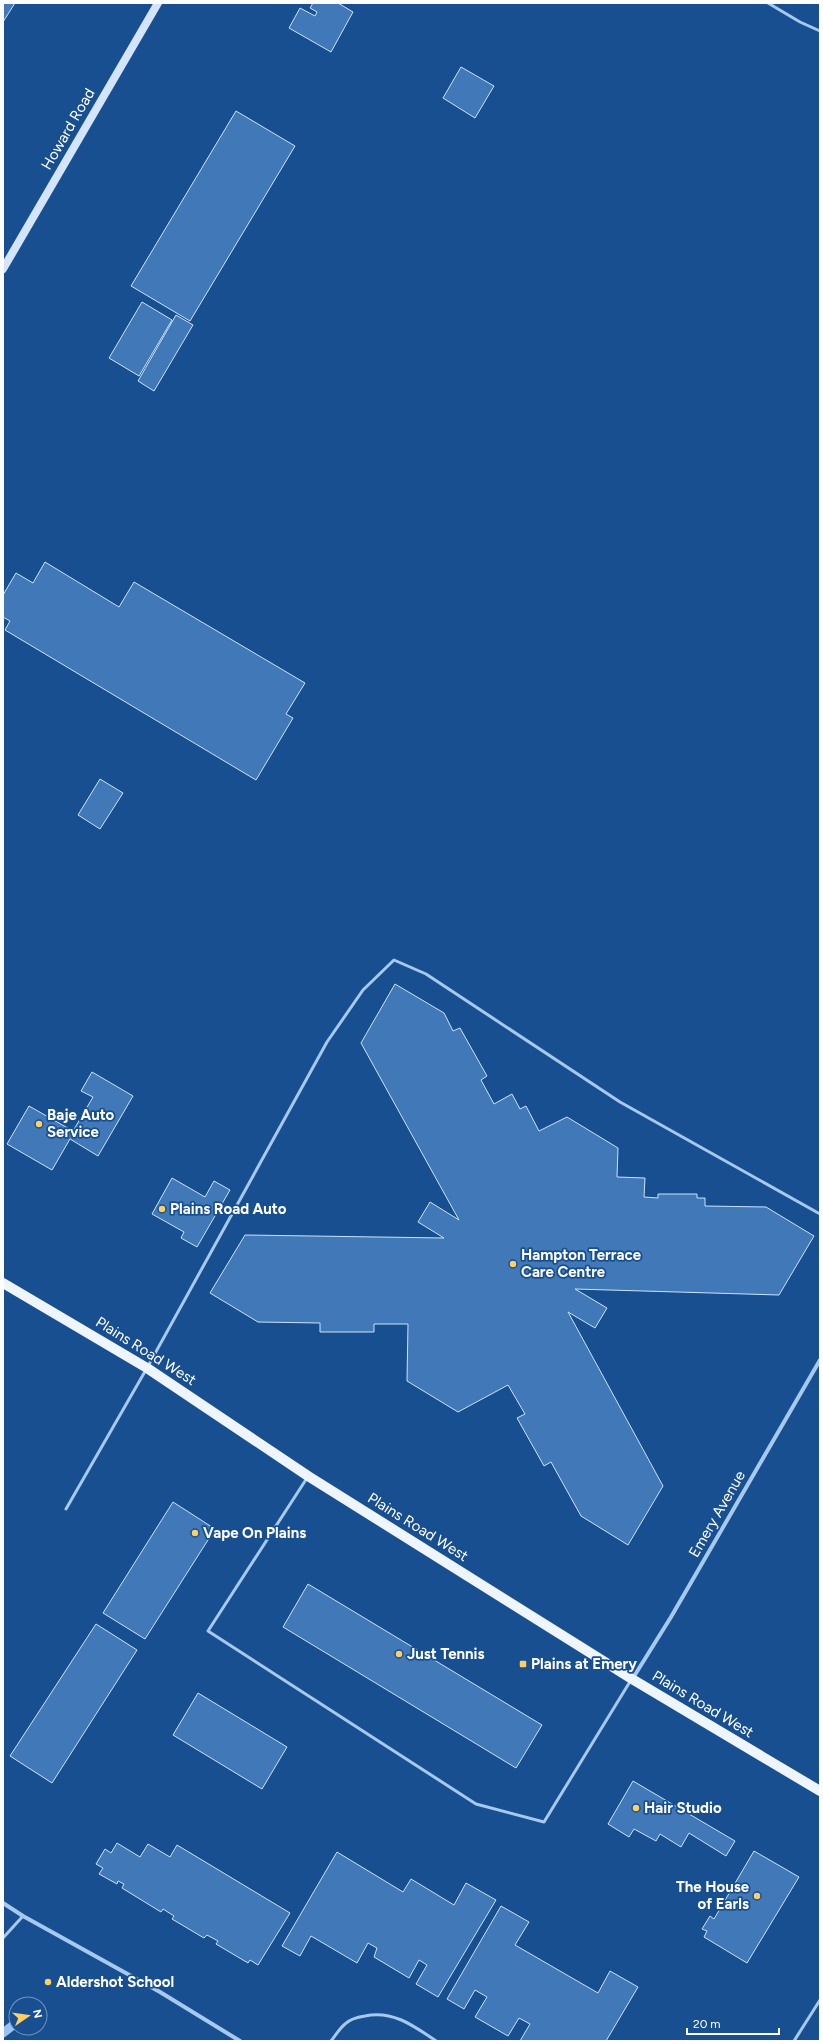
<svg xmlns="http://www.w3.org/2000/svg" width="823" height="2044" viewBox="0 0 823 2044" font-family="Figtree,sans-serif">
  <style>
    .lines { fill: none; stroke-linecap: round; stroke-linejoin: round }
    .stream { stroke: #99c4f2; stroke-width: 9 }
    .building { fill: #4178b8; stroke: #cce3fb }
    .lane { stroke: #a6c9ef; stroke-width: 3 }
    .street { stroke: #a6c9ef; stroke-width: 4 }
    .secondary { stroke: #d4e5fb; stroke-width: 8 }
    .primary { stroke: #eef5ff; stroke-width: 10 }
    .poi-dot { fill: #ffcf64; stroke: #184f90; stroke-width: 1.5 }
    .labels { text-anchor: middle; stroke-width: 3.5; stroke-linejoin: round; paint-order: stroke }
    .street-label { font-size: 15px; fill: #fff; stroke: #184f90 }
    .poi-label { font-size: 15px; font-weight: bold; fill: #fff; stroke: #184f90; text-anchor: start }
  </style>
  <rect width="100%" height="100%" fill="#184f90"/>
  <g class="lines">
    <path class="stream" d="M3,2033L12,2026"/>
  </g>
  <path class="building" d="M3,3H15L3,22Z
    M313,3H338L353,12L331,52L289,28L300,8L315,16L317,12L310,8Z
    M461,67L494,86L475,118L443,98Z
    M236,111L295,146L190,321L131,286Z
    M142,302L172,320L139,376L109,358Z
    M176,315L193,325L154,391L138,381Z
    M45,562L119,607L134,582L305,683L286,714L293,718L256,780L5,630L10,621L3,617V595L16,573L33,583Z
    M100,779L123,793L100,829L78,815Z
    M395,984L444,1013L453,1031L460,1028L487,1076L481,1080L494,1104L512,1094L520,1109L526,1106L539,1131L567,1117L618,1148L617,1177L645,1178L644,1197L658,1198V1194H697V1198H705V1206L766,1207L814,1236L779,1295L575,1289L607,1308L595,1328L568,1312L663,1486L628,1545L581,1516L551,1462L544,1466L517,1418L525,1414L508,1385L458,1412L407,1381L408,1324H374V1332H320V1323L258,1322L210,1293L245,1235L444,1238L418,1222L430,1202L459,1220L361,1043Z
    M92,1072L133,1096L98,1156L70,1139L52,1170L7,1144L29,1106L73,1131L93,1097L81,1091Z
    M172,1178L205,1197L214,1181L230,1190L197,1247L181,1238L184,1232L152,1214Z
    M173,1502L215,1529L145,1639L103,1613Z
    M308,1584L542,1725L516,1768L283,1627Z
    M96,1624L137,1650L52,1783L10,1756Z
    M198,1693L287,1747L262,1789L173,1735Z
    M633,1781L735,1841L726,1856L689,1833L681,1847L660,1834L656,1841L634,1829L629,1837L608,1824Z
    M117,1843L140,1857L148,1844L170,1857L177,1845L290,1913L258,1965L250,1960L248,1963L216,1944L218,1941L207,1935L204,1938L172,1919L174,1916L163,1909L161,1912L122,1888L124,1884L118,1881L117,1884L99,1874L103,1868L96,1864L105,1849L111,1853Z
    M754,1851L799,1877L747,1963L704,1937L707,1931L702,1929L710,1916L714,1919Z
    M337,1852L403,1892L411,1879L454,1905L466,1883L496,1900L438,1997L416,1984L427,1965L419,1960L409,1978L374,1957L377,1948L368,1943L357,1963L311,1936L300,1956L282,1946Z
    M501,1906L529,1922L515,1945L598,1993L610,1971L638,1987L606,2041H520L530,2024L519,2018L508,2036L475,2017L487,1997L475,1990L464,2009L447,1999Z"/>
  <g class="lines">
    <path class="lane" d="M768,3L800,22L820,31
      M307,1478L208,1631L476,1804L544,1822L631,1680
      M66,1509L147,1368L327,1042L363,990L394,960L426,974L620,1102L820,1214
      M3,1938L23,1916
      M331,2041C335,2036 340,2028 345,2024C350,2019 358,2017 365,2016C393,2010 414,2026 436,2041
      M794,2041L820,2000"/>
    <path class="street" d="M633,1678L671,1617L820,1360
      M3,1903L23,1916L160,1992L240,2041"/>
    <path class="secondary" d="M3,269L158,3"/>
    <path class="primary" d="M3,1283L147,1368L308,1476L632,1679L820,1791"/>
  </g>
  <g class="poi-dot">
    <circle cx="39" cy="1124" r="4"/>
    <circle cx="162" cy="1209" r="4"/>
    <circle cx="513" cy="1264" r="4"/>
    <circle cx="195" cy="1533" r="4"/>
    <circle cx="399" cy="1654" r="4"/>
    <rect x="519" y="1660" width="8" height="8" rx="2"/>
    <circle cx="636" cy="1808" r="4"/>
    <circle cx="757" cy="1896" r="4"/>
    <circle cx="48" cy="1982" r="4"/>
  </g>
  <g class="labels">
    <g class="street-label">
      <text transform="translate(68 129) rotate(-60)" y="5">Howard Road</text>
      <text transform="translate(146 1351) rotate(32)" y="5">Plains Road West</text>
      <text transform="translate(717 1514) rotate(-60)" y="5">Emery Avenue</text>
      <text transform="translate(418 1527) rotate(32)" y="5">Plains Road West</text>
      <text transform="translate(703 1704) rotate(31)" y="5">Plains Road West</text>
    </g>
    <g class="poi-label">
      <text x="47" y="1120">Baje Auto<tspan x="47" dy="17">Service</tspan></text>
      <text x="170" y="1214">Plains Road Auto</text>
      <text x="521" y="1260">Hampton Terrace<tspan x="521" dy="17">Care Centre</tspan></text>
      <text x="203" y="1538">Vape On Plains</text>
      <text x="407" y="1659">Just Tennis</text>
      <text x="531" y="1669">Plains at Emery</text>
      <text x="644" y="1813">Hair Studio</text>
      <text x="749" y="1892" text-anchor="end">The House<tspan x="749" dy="17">of Earls</tspan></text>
      <text x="56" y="1987">Aldershot School</text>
    </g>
  </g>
  <rect width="823" height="2044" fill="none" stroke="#ffffff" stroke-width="8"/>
  <g transform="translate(28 2016) rotate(77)"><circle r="19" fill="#184f90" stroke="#7495bc"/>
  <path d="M0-3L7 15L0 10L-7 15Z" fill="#ffcf64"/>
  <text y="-6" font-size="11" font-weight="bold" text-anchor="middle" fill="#ffffff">N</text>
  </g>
  <path d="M687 2028v6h92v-6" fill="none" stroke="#ffffff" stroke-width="2"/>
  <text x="693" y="2028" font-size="12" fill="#ffffff" stroke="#184f90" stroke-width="3" paint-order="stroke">20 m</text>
</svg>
